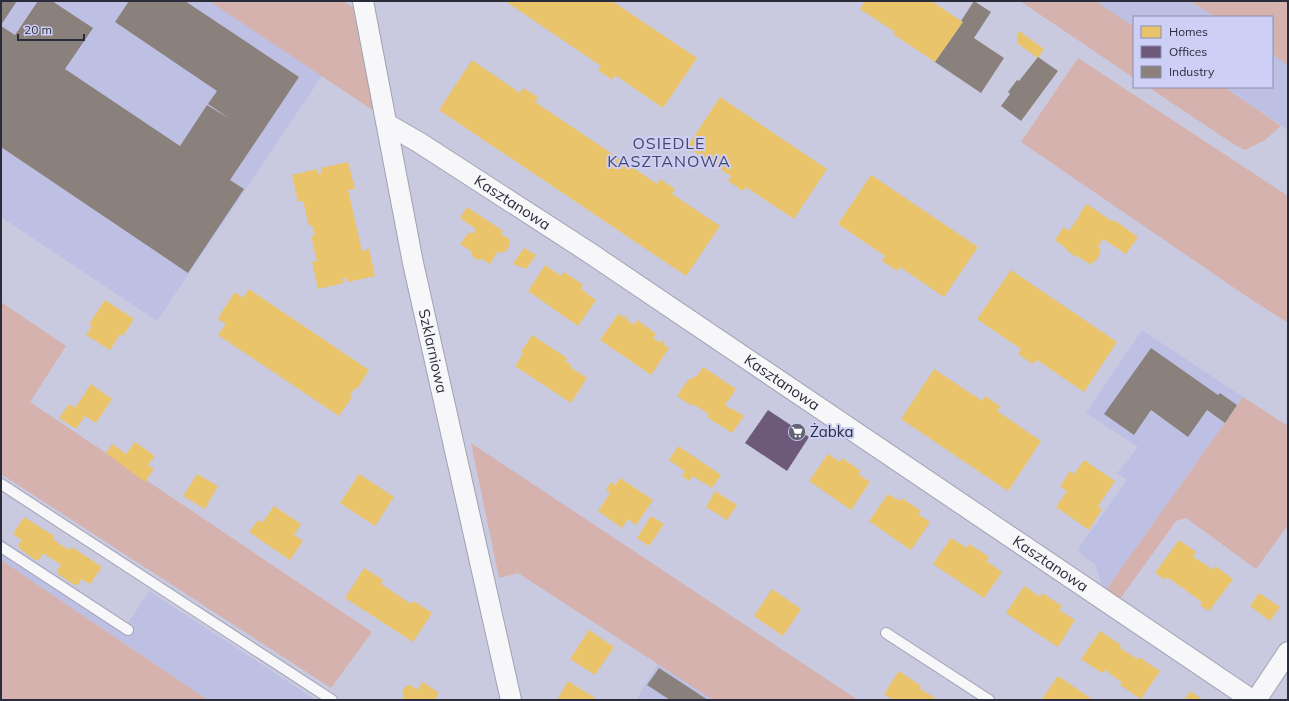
<svg xmlns="http://www.w3.org/2000/svg" width="1289" height="701" viewBox="0 0 1289 701" font-family="Mulish,sans-serif">
  <style>
    .built { fill: #bec0e3 }
    .green { fill: #d5b2ae }
    .homes { fill: #e9c46a }
    .offices { fill: #6d597a }
    .industry { fill: #8a817c }
    .lines { fill: none; stroke-linecap: round; stroke-linejoin: round }
    .lane-casing { stroke: #a1a1b2; stroke-width: 12 }
    .street-casing { stroke: #a1a1b2; stroke-width: 22 }
    .lane { stroke: #f7f7fa; stroke-width: 10 }
    .street { stroke: #f7f7fa; stroke-width: 20 }
    .labels { text-anchor: middle; stroke-width: 4; stroke-linejoin: round; paint-order: stroke }
    .street-label { font-size: 15px; fill: #2b2c3b; stroke: #cdcff6 }
    .poi-label { font-size: 15px; fill: #2b2c3b; stroke: #cdcff6; text-anchor: start }
    .neighbourhood-label { font-size: 16px; letter-spacing: 1px; fill: #474868; stroke: #cdcff6 }
  </style>
  <rect width="100%" height="100%" fill="#c9cae0"/>
  <path class="built" d="M1,1H209L322,76L157,321L1,217Z
    M1096,1H1190L1215,17H1134V27Z
    M1272,54L1288,65V130L1224,87H1272Z
    M1142,330L1243,397L1106,590L1103,588L1095,564L1082,556L1078,549L1127,480L1117,473L1138,447L1086,413Z
    M1,538L128,623L149,591L316,700H208L1,560Z
    M658,664L713,700H636Z"/>
  <path class="green" d="M209,1H342L353,7L374,111Z
    M1020,1H1096L1134,27V78Z
    M1190,1H1288V65L1272,54V17H1215Z
    M1078,58L1288,196V323L1249,298L1021,142Z
    M1148,87H1224L1281,126L1265,140L1245,150L1235,145Z
    M1,302L66,346L30,402L372,632L331,688L1,474V385L2,383L1,382Z
    M1243,397L1288,426V525L1256,569L1186,518L1176,521L1120,599L1106,590Z
    M471,443L858,700H713L518,573L499,578Z
    M1,560L208,700H1Z"/>
  <path class="homes" d="M505,1H612L697,58L663,108L615,75L612,80L598,70L601,66Z
    M865,1H931L963,22L935,62L893,34L895,32L860,9Z
    M1019,31L1044,49L1038,58L1017,43V35Z
    M472,60L520,93L523,88L538,97L535,102L657,184L660,179L675,189L672,194L720,226L686,276L439,110Z
    M720,97L827,169L794,219L746,187L743,191L728,181L731,176L687,147Z
    M348,162L355,189L348,190L362,251L369,249L375,276L348,282L346,278H342L344,283L318,289L312,262L317,261L311,236L315,235L312,225L309,226L303,201L298,202L292,175L317,169L318,174L322,173L321,168Z
    M871,175L978,247L944,297L900,267L897,271L882,261L885,256L838,224Z
    M1087,204L1113,222L1114,220L1138,237L1126,254L1103,239L1098,247L1101,250L1099,253L1100,254L1095,262L1093,261L1091,265L1077,256L1076,257L1066,250L1067,249L1055,240L1064,227L1069,231L1080,215L1079,214Z
    M467,207L503,231L501,234L510,240V245L506,251L501,253L498,251L490,264L482,259L478,260L472,256V252L460,244L469,232L472,234L476,229L460,218Z
    M524,248L536,255L526,269L513,264Z
    M545,265L561,276L564,272L573,278L583,285L581,289L596,300L578,326L528,291Z
    M1011,270L1117,342L1084,392L1037,360L1033,364L1018,354L1021,349L977,319Z
    M249,289L369,370L357,389L355,388L350,395L352,397L339,416L218,335L226,324L218,319L223,310L235,292L243,298Z
    M105,300L134,319L123,336L120,334L110,350L86,335L92,326L89,324Z
    M618,314L625,318L627,315L628,316L626,319L634,325L637,320L647,327L656,334L653,338L661,343L663,340L665,341L663,344L669,348L651,375L600,340Z
    M532,335L567,358L565,361L572,365L570,367L587,378L571,403L515,366L523,354L521,352Z
    M703,367L736,389L725,405L730,409L731,408L744,416L732,433L707,417L709,414L693,404L692,406L677,396L688,380L698,375Z
    M934,369L982,401L985,396L1000,406L997,411L1041,441L1008,491L901,419Z
    M91,384L112,399L96,423L85,416L76,429L59,418L69,404L75,408Z
    M135,442L155,456L148,465L154,469L145,482L106,453L112,444L126,454Z
    M678,446L721,475L712,488L693,476L689,481L682,476L685,471L669,460Z
    M828,454L840,462L842,458L851,464L861,471L858,474L870,482L851,510L809,481Z
    M1084,460L1115,481L1098,506L1102,509L1089,530L1056,507L1067,491L1060,486L1070,471L1074,474Z
    M197,474L218,486L205,509L183,496Z
    M359,474L394,497L375,526L340,503Z
    M620,478L653,500L636,525L628,519L622,528L598,511L610,493L606,490L611,482L615,485Z
    M715,491L737,505L727,520L706,507Z
    M888,494L900,501L902,498L921,511L918,514L930,522L911,550L869,521Z
    M274,506L301,524L294,535L303,541L290,560L249,532L258,520L262,523Z
    M651,516L664,524L649,546L637,538Z
    M24,517L54,536L53,539L61,545L70,550L72,547L102,567L90,584L81,579L79,584L74,585L58,574L57,570L61,565L43,553L40,559L35,560L20,549L18,545L22,540L13,534Z
    M951,538L967,548L969,544L989,557L986,561L1002,572L984,598L933,564Z
    M1179,540L1196,552L1193,557L1203,563L1213,570L1215,566L1233,579L1209,611L1200,605L1202,602L1167,577L1165,580L1155,573Z
    M364,568L383,580L381,584L411,604L414,601L432,613L413,642L345,598Z
    M1024,586L1040,597L1042,593L1062,606L1059,610L1075,620L1058,647L1006,613Z
    M772,589L801,609L783,636L754,616Z
    M1259,593L1280,607L1270,621L1250,606Z
    M589,630L614,647L595,675L570,659Z
    M1100,631L1121,645L1120,648L1137,659L1139,657L1160,671L1141,699L1120,685L1122,682L1113,676L1105,670L1102,673L1081,659Z
    M899,671L921,686L919,688L938,700H893L884,694Z
    M1058,676L1093,700H1041Z
    M568,681L595,698L594,700H557Z
    M423,682L439,693L436,698L439,700H401L404,696L402,691L406,686L411,685L417,690Z
    M1190,691L1203,700H1184Z"/>
  <path class="offices" d="M768,410L809,437L787,471L745,443Z"/>
  <path class="industry" d="M1,1H17L1,25Z
    M38,1H52L93,28L65,69L180,146L207,105L230,119L208,104L217,91L115,22L129,1H185L299,77L230,180L244,189L188,273L1,147V26L15,35Z
    M974,1L991,12L974,38L1004,58L981,93L935,62L963,22L961,21Z
    M1038,57L1058,71L1021,121L1001,106L1010,94L1008,92L1017,80L1019,81Z
    M1151,348L1218,395L1220,393L1237,405L1225,423L1207,410L1188,437L1151,410L1134,435L1104,414Z
    M659,668L708,700H670L647,685Z"/>
  <g class="lines">
    <defs>
      <path id="lane" d="M1,484L332,700
        M1,547L128,630
        M886,633L989,700"/>
      <g id="street">
        <path id="s1" d="M363,1L413,263L511,700"/>
        <path id="s2" d="M387,124L420,143L590,253L1252,700"/>
        <path d="M1256,700L1288,652"/>
      </g>
    </defs>
    <use href="#lane" class="lane-casing"/>
    <use href="#street" class="street-casing"/>
    <use href="#lane" class="lane"/>
    <use href="#street" class="street"/>
  </g>
  <defs>
    <symbol id="supermarket-disc" viewBox="-11 -11 22 22"><circle r="9.5" fill="#626375" stroke="#cdcff6"/><path d="M-6-5.5h2.5l.6 2H6L4.5 2H-2.5L-4.4-4H-6ZM-1.5 3.2a1.3 1.3 0 1 0 .1 0ZM3 3.2a1.3 1.3 0 1 0 .1 0Z" fill="#fff"/></symbol>
  </defs>
  <g fill-rule="evenodd">
    <use href="#supermarket-disc" x="787" y="422" width="20" height="20"/>
  </g>
  <g class="labels">
    <g class="street-label">
      <text dy="5" stroke="none"><textPath href="#s2" startOffset="148">Kasztanowa</textPath></text>
      <text dy="5" stroke="none"><textPath href="#s1" startOffset="357">Szklarniowa</textPath></text>
      <text dy="5" stroke="none"><textPath href="#s2" startOffset="472">Kasztanowa</textPath></text>
      <text dy="5" stroke="none"><textPath href="#s2" startOffset="796">Kasztanowa</textPath></text>
    </g>
    <g class="poi-label">
      <text x="810" y="437">Żabka</text>
    </g>
    <g class="neighbourhood-label">
      <text x="669" y="149">OSIEDLE<tspan x="669" dy="18">KASZTANOWA</tspan></text>
    </g>
  </g>
  <rect width="1289" height="701" fill="none" stroke="#2b2c3b" stroke-width="4"/>
  <rect x="1133" y="16" width="140" height="72" fill="#cdcff6" stroke="#8c8eab"/>
  <rect x="1141" y="26" width="20" height="12" fill="#e9c46a" stroke="#8c8eab"/>
  <text x="1169" y="36" font-size="12" fill="#2b2c3b">Homes</text>
  <rect x="1141" y="46" width="20" height="12" fill="#6d597a" stroke="#8c8eab"/>
  <text x="1169" y="56" font-size="12" fill="#2b2c3b">Offices</text>
  <rect x="1141" y="66" width="20" height="12" fill="#8a817c" stroke="#8c8eab"/>
  <text x="1169" y="76" font-size="12" fill="#2b2c3b">Industry</text>
  <path d="M18 34v6h66v-6" fill="none" stroke="#2b2c3b" stroke-width="2"/>
  <text x="24" y="34" font-size="12" fill="#2b2c3b" stroke="#cdcff6" stroke-width="3" paint-order="stroke">20 m</text>
</svg>
